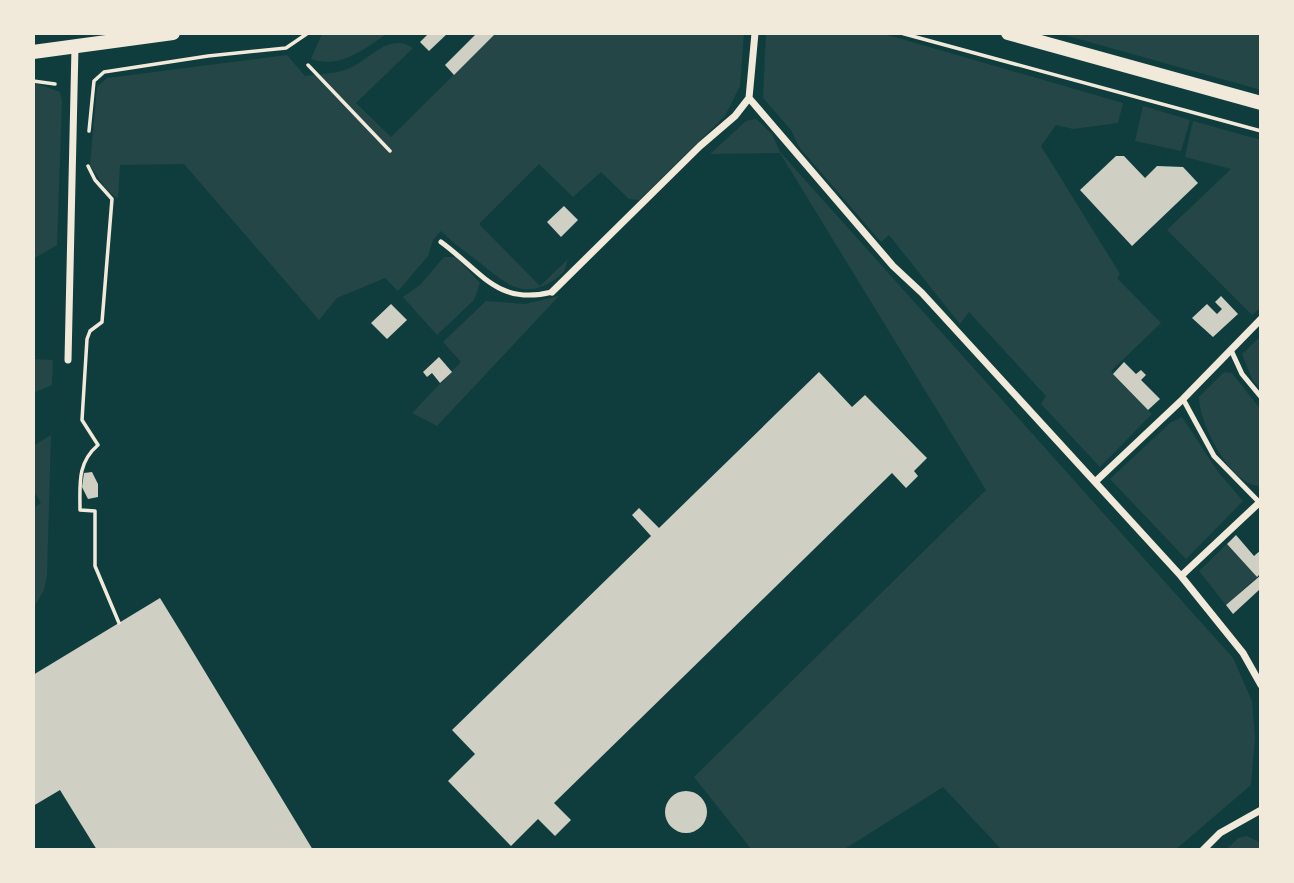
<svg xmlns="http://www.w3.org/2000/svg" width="1294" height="883" viewBox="0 0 1294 883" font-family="'Alegreya Sans',sans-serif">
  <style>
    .green { fill: #244646 }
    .building { fill: #cfcfc3 }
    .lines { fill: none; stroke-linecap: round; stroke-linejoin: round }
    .path { stroke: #f1e9da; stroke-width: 3.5 }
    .service { stroke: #f1e9da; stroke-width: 5 }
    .minor { stroke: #f1e9da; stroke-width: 7 }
    .secondary { stroke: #f1e9da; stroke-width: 14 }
  </style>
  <rect width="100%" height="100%" fill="#0f3d3e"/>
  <path class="green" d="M388,33C364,49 341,69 311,59L322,34Z
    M496,33H744L740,86L725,116L639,200L629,199L601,172L573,197L539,164L479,224L540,286L568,259L564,272C528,303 511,288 479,262C466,252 453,243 441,231L433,240L428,256L398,291L385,278L337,298L319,320L184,164L120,165L118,199L106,189L90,165L97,87L107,78L287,55L305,76C320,74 336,74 350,68C372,58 389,32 413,48L356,103L391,137Z
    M766,33H881L1123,103L1118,123L1073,129L1056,125L1041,146L1120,274L1117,278L1161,323L1111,371L1152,414L1100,467L1041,404L1046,396L969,312L960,324L889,235L881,242L799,147L791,130L763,98Z
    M1057,33H1261V90Z
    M38,84L60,92L62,101L57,245L33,259V85Z
    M1143,106L1190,120L1181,151L1135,141Z
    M756,119L772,134L780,152L1233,658L1252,701L1255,738L1251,785L1175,850H1002L943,787L843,850H752L694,777L986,490L780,153L710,154L746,121Z
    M1193,121L1261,140V307L1252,315L1167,230L1231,169L1185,157Z
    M444,257H456L480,283L474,300L437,335L403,297L420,285Z
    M559,296L437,426L412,413L461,362L443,342L486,301L525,304Z
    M1261,336V390L1252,379L1242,354Z
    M33,359L53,360L52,385L33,393Z
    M1224,372L1232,373L1261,410V486C1231,487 1199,423 1199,397Z
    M1182,417L1218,472L1243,501L1186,559L1110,479L1170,423Z
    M51,435L47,575L44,590L33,609V508L41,503L33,490V446Z
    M1227,544L1257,577L1226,605L1199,571Z
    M1247,836L1261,843V850H1226L1238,838Z"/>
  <path class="building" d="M429,33H448L429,51L420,42Z
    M477,33H496L454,75L445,65Z
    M1116,156H1124L1145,178L1157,166L1183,167L1198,183L1132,246L1080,190Z
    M564,206L578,220L561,237L547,222Z
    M1221,296L1238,314L1213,337L1192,318L1207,304L1217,314L1222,309L1215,302Z
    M391,304L407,320L387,339L371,323Z
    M439,357L452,372L440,383L432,373L427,377L423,372Z
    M1124,362L1136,374L1141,370L1146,375L1141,380L1160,399L1148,410L1113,374Z
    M819,372L852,407L865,395L917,448L927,458L914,471L918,476L906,488L892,473L554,803L571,820L555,836L538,819L511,846L448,781L475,754L452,730L651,536L632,515L639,508L659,528Z
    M92,472L98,484V497L88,499L82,487L84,473Z
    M1236,535L1254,556L1261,550V573L1257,577L1227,544Z
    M1261,575V593L1259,590L1233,614L1226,605Z
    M160,598L187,642L313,850H97L60,790L33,806V675Z
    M665 812a21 21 0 1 1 42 0a21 21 0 1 1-42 0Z"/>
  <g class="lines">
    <path class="path" d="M901,33L1261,131
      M308,65L390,151
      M33,81L55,84
      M89,131L94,81L104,72L208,56L286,48L308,33
      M88,166L95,180L112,199L102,322L90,331L87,339L82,420L98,445C77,463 80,484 80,510L95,511V566L119,623"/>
    <path class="service" d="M441,242C481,271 497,306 552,292
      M1231,350L1242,374L1261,397
      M1183,399L1214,456L1259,502"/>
    <path class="minor" d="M749,98L893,266L922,293L1181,576L1243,653L1261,685
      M552,292L700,146L735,116L749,98L755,33
      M68,360L75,47
      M1095,482L1183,399L1261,319
      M1181,576L1261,501
      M1203,850L1220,833L1261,810"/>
    <path class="secondary" d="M1008,33L1261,103
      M33,52L173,33"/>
  </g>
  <rect width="1294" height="883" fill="none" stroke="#f1e9da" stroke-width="70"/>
</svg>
